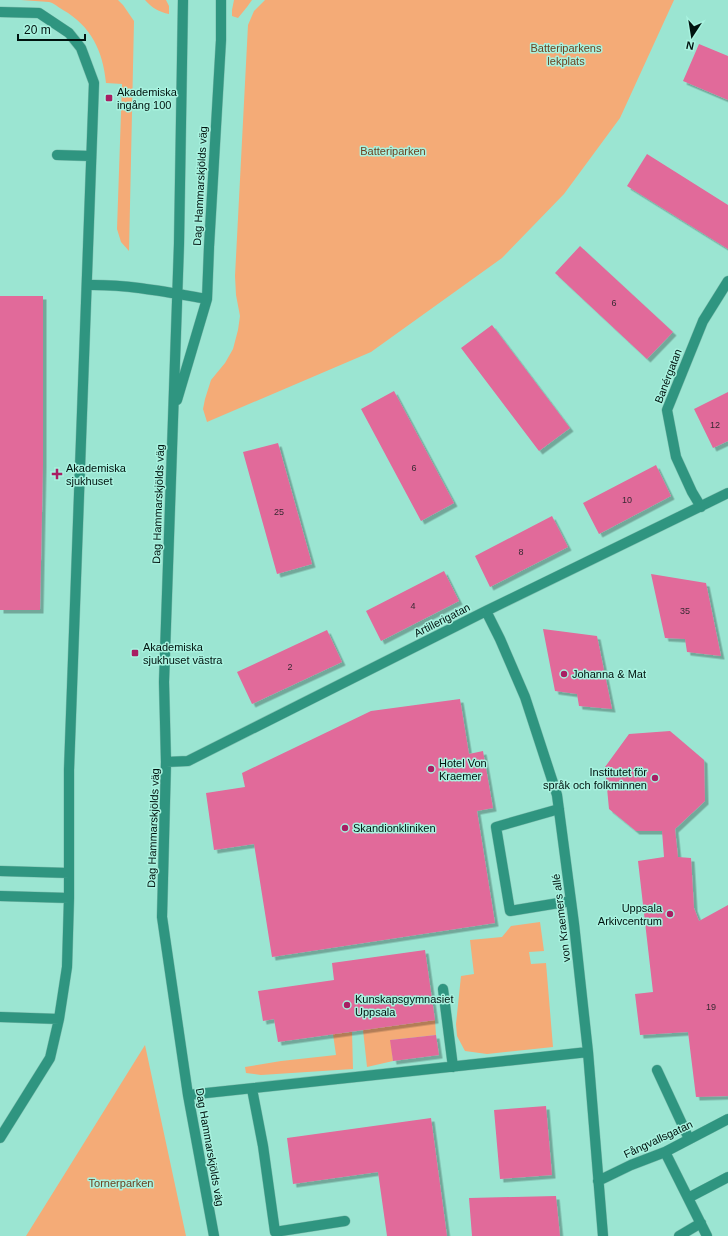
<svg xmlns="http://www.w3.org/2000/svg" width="728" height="1236" viewBox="0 0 728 1236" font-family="Arial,sans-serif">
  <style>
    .green { fill: #f4ab77 }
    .building { fill: #e16a9a; filter: url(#shadow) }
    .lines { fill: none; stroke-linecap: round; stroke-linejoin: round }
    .minor-casing { stroke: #7fbfaf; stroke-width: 11 }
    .minor { stroke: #2f9580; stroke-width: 10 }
    .poi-dot { fill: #a81e63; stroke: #a8f2df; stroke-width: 1.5 }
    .labels { text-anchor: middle; stroke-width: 3; stroke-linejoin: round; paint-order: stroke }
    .number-label { font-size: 9px; fill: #382932 }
    .park-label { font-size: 11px; fill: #6c4221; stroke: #a8f2df }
    .poi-label { font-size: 11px; fill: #00130f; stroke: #a8f2df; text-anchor: start }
    .street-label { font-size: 11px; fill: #00130f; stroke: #a8f2df }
  </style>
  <defs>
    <filter id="shadow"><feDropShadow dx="3.5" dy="3.5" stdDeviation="0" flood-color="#0004"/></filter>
  </defs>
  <rect width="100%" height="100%" fill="#9be5d2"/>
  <path class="green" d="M21,0H118L123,5L134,21L129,251L121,242L117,229L122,84L106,83C103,51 91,26 63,10C58,7 54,3 49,2C40,1 30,1 21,0Z
    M145,0H166L169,6V14C159,12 152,8 145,0Z
    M234,0H252L247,7L238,18L232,16V10Z
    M265,0H674L620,118L564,194L502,258L371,352L207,422L203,409L205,399L211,380L225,363L233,349L238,330L240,316L236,295L235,276L248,25L254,11Z
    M540,922L544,951L529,952L531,964L546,963L553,1047L487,1054L465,1051L457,1036L456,1024L461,976L474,974L470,940L502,937L511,926Z
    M435,1020L436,1035L391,1040L393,1061L367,1067L363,1030Z
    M352,1032L353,1069L261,1075L246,1073L245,1067L281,1061L336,1055L333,1034Z
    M145,1045L186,1236H26Z"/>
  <path class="building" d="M699,44L728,56V100L683,81Z
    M647,154L728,205V249L627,186Z
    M580,246L673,332L647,359L555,273Z
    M0,296H43V464L40,610H0Z
    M492,325L570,428L539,451L461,348Z
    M394,391L454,503L421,521L361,409Z
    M728,392V441L713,448L694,409Z
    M278,443L312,564L277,574L243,452Z
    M656,465L671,496L599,534L583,503Z
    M552,516L568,547L490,587L475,556Z
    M444,571L459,601L381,641L366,611Z
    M651,574L706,583L721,656L687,652L685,639L665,638Z
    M543,629L597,636L612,709L579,706L577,694L555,691Z
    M327,630L342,662L252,704L237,672Z
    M460,699L469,754L483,751L493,808L477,811L495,923L272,957L254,844L214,850L206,793L245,787L242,773L371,711Z
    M670,731L704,760L705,801L675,829L678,857L691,858L694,908L699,921L728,905V1096L696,1097L688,1032L640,1035L635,994L653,992L638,861L664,857L662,831H636L609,809L605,767L629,734Z
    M425,950L435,1020L278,1042L274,1019L263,1021L258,991L334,980L332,963Z
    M436,1035L439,1055L393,1061L390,1040Z
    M546,1106L552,1175L500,1179L494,1110Z
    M431,1118L447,1236H387L378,1172L293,1184L287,1138Z
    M556,1196L560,1236H472L469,1198Z"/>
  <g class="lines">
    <defs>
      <path id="minor" d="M183,0L179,244L164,682L166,762L162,917L188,1095L214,1236
        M0,12L39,13L69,33L81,48L94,83L69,770V898L67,967L59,1019L0,1017
        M57,155L91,156
        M87,285C127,284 167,292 207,299
        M177,400L207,299L209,247L221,40V0
        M701,507L692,492L676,457L667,410L703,321L728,281
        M486,611L500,639L525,697L557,795L574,924L588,1052L603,1236
        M166,762L188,761L486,611L728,493
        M559,809L496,827L510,911L571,901
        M0,871L69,873
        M0,896L69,898
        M443,989L453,1067
        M657,1070L689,1139
        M252,1089L263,1146L275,1232L345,1221
        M188,1095L588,1052
        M0,1138L50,1058L59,1019
        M665,1152L707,1236
        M598,1181L631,1165L665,1152L728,1119
        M688,1198L728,1177
        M679,1236L701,1223"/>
    </defs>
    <use href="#minor" class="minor-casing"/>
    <use href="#minor" class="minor"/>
  </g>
  <g class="poi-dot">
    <rect x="105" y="94" width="8" height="8" rx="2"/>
    <path d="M55 468h4v4h4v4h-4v4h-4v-4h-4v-4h4z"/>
    <rect x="131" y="649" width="8" height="8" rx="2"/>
    <circle cx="564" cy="674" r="4"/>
    <circle cx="431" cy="769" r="4"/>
    <circle cx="655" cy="778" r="4"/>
    <circle cx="345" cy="828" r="4"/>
    <circle cx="670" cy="914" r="4"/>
    <circle cx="347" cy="1005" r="4"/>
  </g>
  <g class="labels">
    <g class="number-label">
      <text x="614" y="306">6</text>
      <text x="715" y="428">12</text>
      <text x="414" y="471">6</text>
      <text x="627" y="503">10</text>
      <text x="279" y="515">25</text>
      <text x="521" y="555">8</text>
      <text x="413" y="609">4</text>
      <text x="685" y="614">35</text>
      <text x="290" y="670">2</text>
      <text x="711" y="1010">19</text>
    </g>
    <g class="park-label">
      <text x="566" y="52">Batteriparkens<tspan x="566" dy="13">lekplats</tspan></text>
      <text x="393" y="155">Batteriparken</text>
      <text x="121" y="1187">Tornerparken</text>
    </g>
    <g class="poi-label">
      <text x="117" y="96">Akademiska<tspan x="117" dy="13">ingång 100</tspan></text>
      <text x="66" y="472">Akademiska<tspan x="66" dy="13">sjukhuset</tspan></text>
      <text x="143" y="651">Akademiska<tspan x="143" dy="13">sjukhuset västra</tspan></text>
      <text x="572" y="678">Johanna &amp; Mat</text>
      <text x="439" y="767">Hotel Von<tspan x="439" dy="13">Kraemer</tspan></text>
      <text x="647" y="776" text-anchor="end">Institutet för<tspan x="647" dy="13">språk och folkminnen</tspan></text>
      <text x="353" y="832">Skandionkliniken</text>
      <text x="662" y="912" text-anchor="end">Uppsala<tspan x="662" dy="13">Arkivcentrum</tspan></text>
      <text x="355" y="1003">Kunskapsgymnasiet<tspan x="355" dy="13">Uppsala</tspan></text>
    </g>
    <g class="street-label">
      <text transform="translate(200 186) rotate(-87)" y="4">Dag Hammarskjölds väg</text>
      <text transform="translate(668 376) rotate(-69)" y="4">Banérgatan</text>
      <text transform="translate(158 504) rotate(-88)" y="4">Dag Hammarskjölds väg</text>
      <text transform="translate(442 620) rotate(-27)" y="4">Artillerigatan</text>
      <text transform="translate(153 828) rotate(-88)" y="4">Dag Hammarskjölds väg</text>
      <text transform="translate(561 918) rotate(-97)" y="4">von Kraemers allé</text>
      <text transform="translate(658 1139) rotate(-25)" y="4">Fångvallsgatan</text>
      <text transform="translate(210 1147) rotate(80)" y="4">Dag Hammarskjölds väg</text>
    </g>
  </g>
  <g transform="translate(692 36) rotate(192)" stroke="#a8f2df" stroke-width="3" paint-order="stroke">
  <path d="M0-3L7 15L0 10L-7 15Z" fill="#00130f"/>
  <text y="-6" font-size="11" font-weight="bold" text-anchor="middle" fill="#00130f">N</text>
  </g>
  <path d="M18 34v6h67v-6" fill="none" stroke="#00130f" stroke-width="2"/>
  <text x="24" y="34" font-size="12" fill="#00130f" stroke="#a8f2df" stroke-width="3" paint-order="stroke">20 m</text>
</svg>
